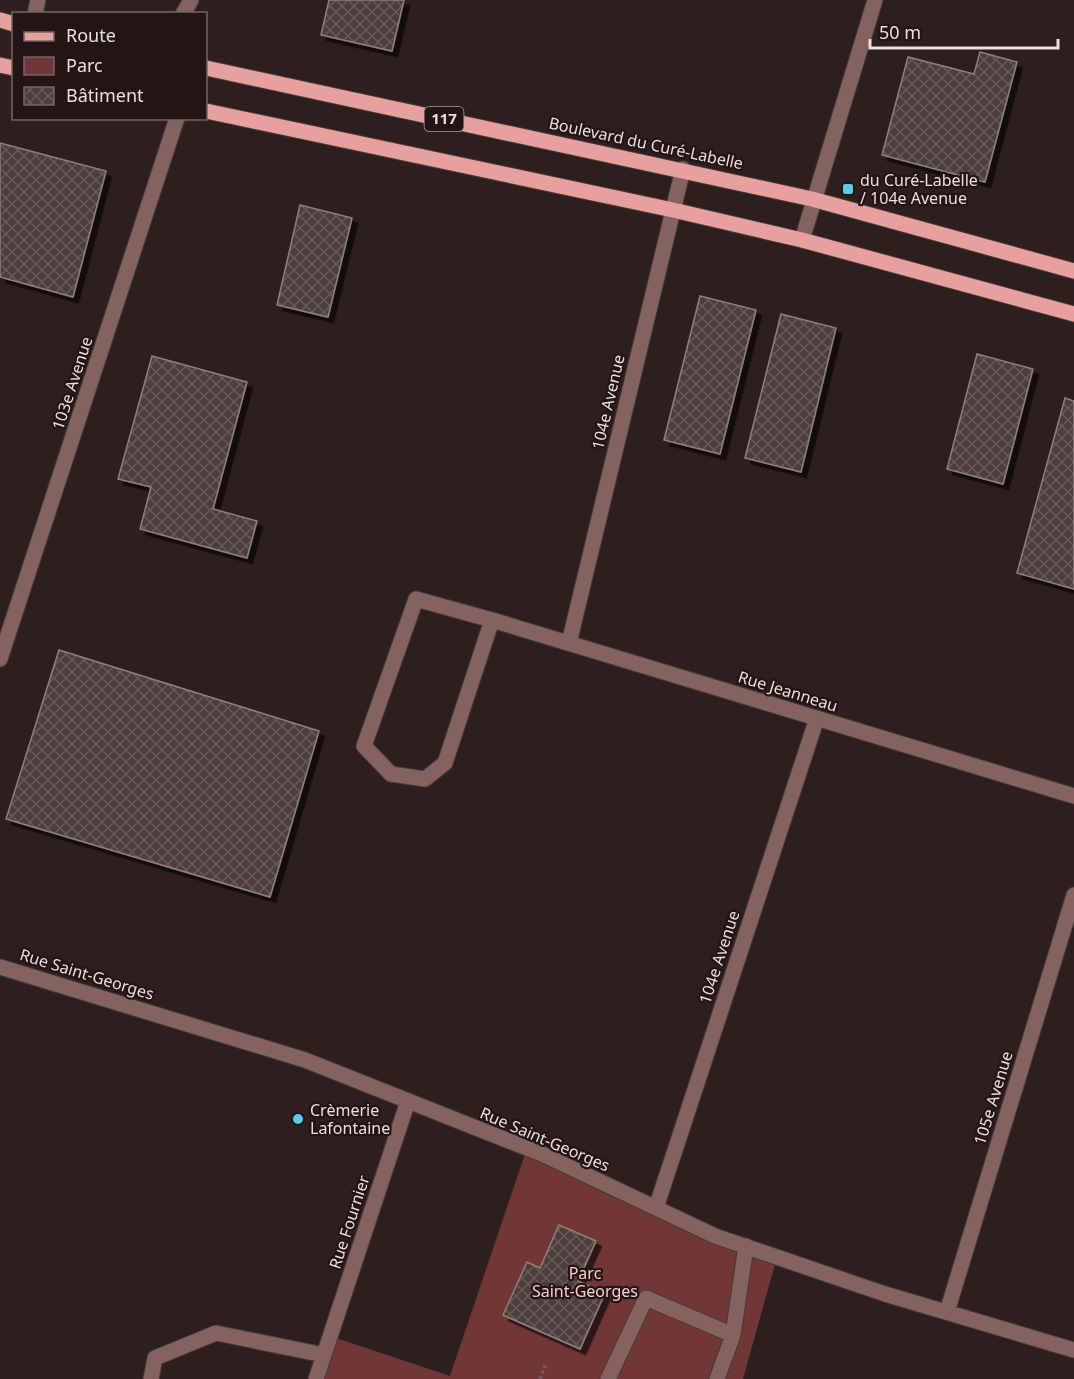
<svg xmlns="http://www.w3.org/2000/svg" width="1074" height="1379" viewBox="0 0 1074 1379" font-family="'Noto Sans',sans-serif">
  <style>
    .park { fill: #713636 }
    .building { fill: url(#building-cross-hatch); stroke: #917e7d; stroke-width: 1.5; filter: url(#shadow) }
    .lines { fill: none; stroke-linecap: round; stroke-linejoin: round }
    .minor-casing { stroke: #473a39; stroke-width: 17 }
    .major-casing { stroke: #473a39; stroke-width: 17 }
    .path { stroke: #6b5e5d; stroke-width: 4; stroke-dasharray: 3 3; stroke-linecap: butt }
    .minor { stroke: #846260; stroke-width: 15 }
    .major { stroke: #e7a09e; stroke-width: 15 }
    .poi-dot { fill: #5bc8e7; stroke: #231515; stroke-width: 2 }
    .labels { text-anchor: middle; stroke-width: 4.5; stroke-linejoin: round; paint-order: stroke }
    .shield { fill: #231515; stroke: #aea3a2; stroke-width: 1.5 }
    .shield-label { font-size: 15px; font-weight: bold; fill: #eae0df }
    .street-label { font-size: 16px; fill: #eae0df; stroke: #231515 }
    .poi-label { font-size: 16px; fill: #eae0df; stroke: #231515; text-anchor: start }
    .park-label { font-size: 16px; fill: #fbcecb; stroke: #231515 }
  </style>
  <defs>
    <pattern id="building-cross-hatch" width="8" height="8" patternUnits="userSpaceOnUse" patternTransform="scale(1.5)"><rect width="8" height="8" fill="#4e3e3e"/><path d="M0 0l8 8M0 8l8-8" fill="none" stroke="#685a59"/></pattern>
    <filter id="shadow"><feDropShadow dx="5.5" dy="5.5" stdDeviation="0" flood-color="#0009"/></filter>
  </defs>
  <rect width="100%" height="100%" fill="#2d1f1e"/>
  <path class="park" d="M527,1148L777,1257L743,1379H316L330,1336L450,1376Z"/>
  <path class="building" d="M329,0H404L392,51L321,35Z
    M980,52L1017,62L985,182L882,155L908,57L974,74Z
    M0,143L106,171L73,297L0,277Z
    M300,205L352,218L328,317L277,305Z
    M700,296L756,310L720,454L664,440Z
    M781,314L836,328L801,472L745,458Z
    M977,354L1033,369L1003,484L947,469Z
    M152,356L247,382L213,509L257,521L247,558L140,529L151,487L118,479Z
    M1065,398L1074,401V589L1017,573Z
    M59,650L319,731L270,897L6,819Z
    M559,1225L596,1241L578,1281L605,1293L580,1349L503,1315L527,1262L540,1268Z"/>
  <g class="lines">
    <defs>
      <path id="minor" d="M35,14L38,0
        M183,14L191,0
        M802,240L875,0
        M492,620L445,763L425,779L391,774L364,746L416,599L492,620L1074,796
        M569,643L683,169
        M0,659L177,118
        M0,967L305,1060L542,1154L715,1236L885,1294L1074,1350
        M656,1208L817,718
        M947,1312L1074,895
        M151,1379L155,1358L216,1333L324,1355
        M316,1379L408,1101
        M608,1379L646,1298L733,1335
        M717,1379L733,1335L746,1246"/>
      <path id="major" d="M0,20L14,24
        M0,65L14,68
        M206,68L812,199L1074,271
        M206,111L673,210L802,240L1074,314"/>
    </defs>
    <use href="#minor" class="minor-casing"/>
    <use href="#major" class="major-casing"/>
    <path class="path" d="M540,1379L545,1365"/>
    <use href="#minor" class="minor"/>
    <use href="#major" class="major"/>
  </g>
  <g class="poi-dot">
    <rect x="842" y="183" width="12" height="12" rx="3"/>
    <circle cx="298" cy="1119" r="6"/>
  </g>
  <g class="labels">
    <rect class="shield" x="424.5" y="107" width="39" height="24" rx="4.5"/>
    <g class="shield-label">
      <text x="444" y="124">117</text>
    </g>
    <g class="street-label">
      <text transform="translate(646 143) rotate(12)" y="6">Boulevard du Curé-Labelle</text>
      <text transform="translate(72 383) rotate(-72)" y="6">103e Avenue</text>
      <text transform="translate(608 402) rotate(-77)" y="6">104e Avenue</text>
      <text transform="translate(788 691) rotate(17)" y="6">Rue Jeanneau</text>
      <text transform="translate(719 957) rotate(-72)" y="6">104e Avenue</text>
      <text transform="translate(87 974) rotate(17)" y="6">Rue Saint-Georges</text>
      <text transform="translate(993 1098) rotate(-73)" y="6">105e Avenue</text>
      <text transform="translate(545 1139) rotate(23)" y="6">Rue Saint-Georges</text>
      <text transform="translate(349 1222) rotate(-72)" y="6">Rue Fournier</text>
    </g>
    <g class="poi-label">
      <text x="860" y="186">du Curé-Labelle<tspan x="860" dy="18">/ 104e Avenue</tspan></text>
      <text x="310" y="1116">Crèmerie<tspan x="310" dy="18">Lafontaine</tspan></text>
    </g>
    <g class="park-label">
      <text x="585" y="1279">Parc<tspan x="585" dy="18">Saint-Georges</tspan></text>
    </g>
  </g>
  <rect x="12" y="12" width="195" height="108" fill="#231515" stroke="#736666" stroke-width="1.5"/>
  <rect x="24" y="32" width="30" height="9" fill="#e7a09e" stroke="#736666" stroke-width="1.5"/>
  <text x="66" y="42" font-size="18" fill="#eae0df">Route</text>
  <rect x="24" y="57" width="30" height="18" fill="#713636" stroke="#736666" stroke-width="1.5"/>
  <text x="66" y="72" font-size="18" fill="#eae0df">Parc</text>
  <rect x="24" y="87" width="30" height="18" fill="url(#building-cross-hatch)" stroke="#736666" stroke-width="1.5"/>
  <text x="66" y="102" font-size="18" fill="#eae0df">Bâtiment</text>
  <path d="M870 39v9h188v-9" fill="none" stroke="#eae0df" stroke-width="3"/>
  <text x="879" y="39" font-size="18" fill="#eae0df" stroke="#231515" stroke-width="4.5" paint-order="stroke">50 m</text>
</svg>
